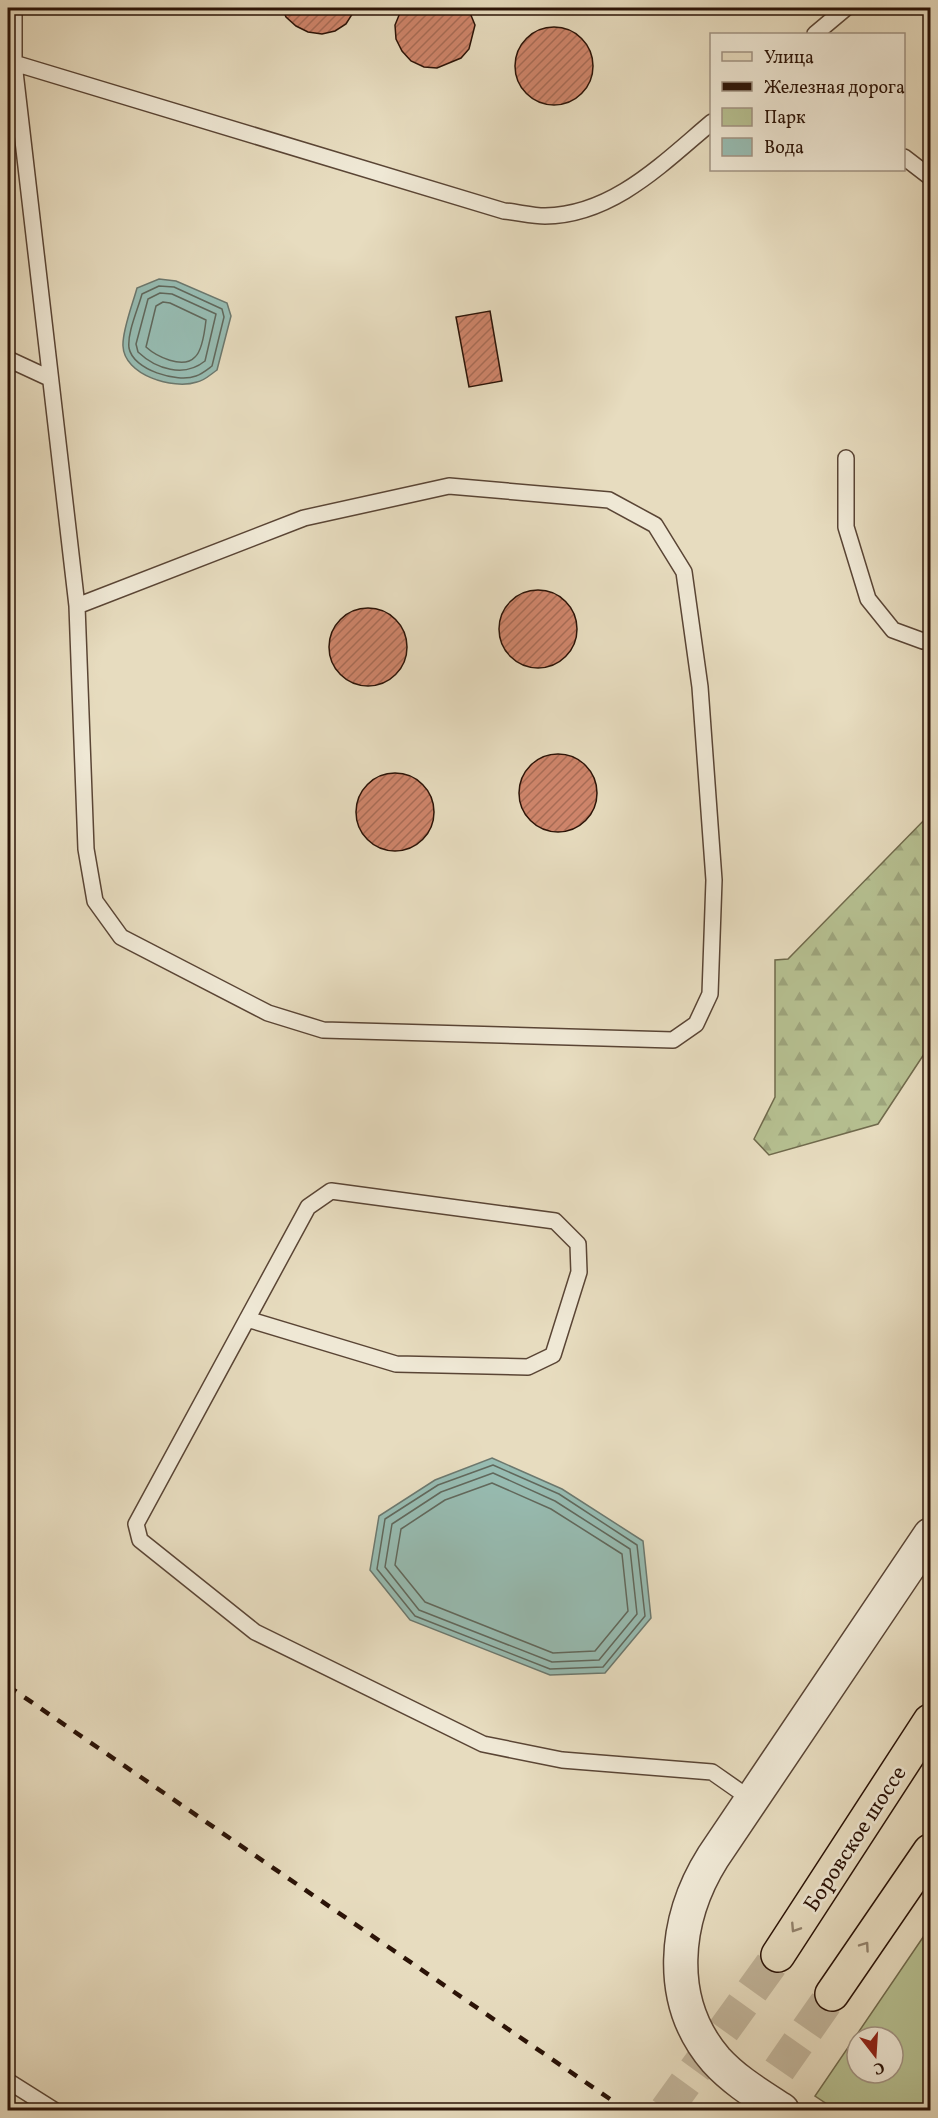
<svg xmlns="http://www.w3.org/2000/svg" width="938" height="2118" viewBox="0 0 938 2118" font-family="Vollkorn,serif">
  <style>
    .green { fill: #b6c091; stroke: #706a4c; stroke-width: 1.5; fill-rule: evenodd }
    .forest { fill: url(#forest-firs); stroke: #706a4c; stroke-width: 1.5 }
    .water { fill: #97bcb2; stroke: #6c786e; stroke-width: 1.5 }
    .lines { fill: none; stroke-linecap: round; stroke-linejoin: round }
    .shore { stroke: #61685c; stroke-width: 1.5 }
    .building { fill: url(#building-hatch); stroke: #2b1307; stroke-width: 1.5 }
    .primary-tunnel { stroke: #c1b49a; stroke-width: 33; stroke-dasharray: 33 16; stroke-linecap: butt }
    .service-casing { stroke: #5a4535; stroke-width: 18 }
    .tertiary-casing { stroke: #5a4535; stroke-width: 36 }
    .primary-casing { stroke: #2b1307; stroke-width: 36 }
    .service { stroke: #efe8d5; stroke-width: 15 }
    .tertiary { stroke: #efe8d5; stroke-width: 33 }
    .primary { stroke: #e7dcbf; stroke-width: 33 }
    .rail { stroke: #2b1307; stroke-width: 4.5; stroke-dasharray: 10 10; stroke-linecap: butt }
    .oneway { stroke: #92826c }
    .labels { text-anchor: middle; stroke-width: 5; stroke-linejoin: round; paint-order: stroke }
    .street-label { font-size: 22px; fill: #2b1307; stroke: #efe8d5 }
  </style>
  <defs>
    <pattern id="forest-firs" width="22" height="20" patternUnits="userSpaceOnUse" patternTransform="scale(1.5)"><rect width="22" height="20" fill="#b6c091"/><path d="M5 1l3.5 6h-7zM16 11l3.5 6h-7z" fill="#9da47c"/></pattern>
    <pattern id="building-hatch" width="6" height="6" patternUnits="userSpaceOnUse" patternTransform="scale(1.5)"><rect width="6" height="6" fill="#cf856b"/><path d="M-1 1l2-2M0 6l6-6M5 7l2-2" fill="none" stroke="#a86c56"/></pattern>
  </defs>
  <rect width="100%" height="100%" fill="#e7dcbf"/>
  <filter id="stains"><feTurbulence type="fractalNoise" baseFrequency=".00333" numOctaves="4"/><feColorMatrix values="0 0 0 0 .2 0 0 0 0 .09 0 0 0 0 .02 0 0 0 .5 -.17"/></filter>
  <radialGradient id="worn" r=".72"><stop offset=".6" stop-color="#630" stop-opacity="0"/><stop offset="1" stop-color="#630" stop-opacity=".3"/></radialGradient>
  <path class="green" d="M930,1927V2110H836L815,2096ZM857,2037H893V2073H857Z"/>
  <path class="forest" d="M930,814V1045L878,1124L769,1155L754,1139L775,1097V960L788,959Z"/>
  <path class="water" d="M159,279L176,281L227,303L231,316L217,370C211,374 204,381 197,382C173,390 124,375 123,346C122,331 133,303 137,288Z
    M492,1458L562,1489L643,1541L651,1618L605,1673L550,1675L410,1620L370,1570L379,1516L435,1480Z"/>
  <g class="lines">
    <path class="shore" d="M159,286L174,287L222,309L224,317L212,366C208,369 202,374 196,376C177,383 133,370 129,348C127,333 138,309 142,294Z
      M160,293L172,294L216,314L205,361C184,378 156,369 138,352L136,344L148,299Z
      M163,302L170,303L206,320C205,329 202,351 195,357C183,370 156,356 146,347L156,306Z
      M493,1465L559,1494L637,1545L645,1616L603,1667L550,1669L415,1616L377,1569L385,1519L438,1485Z
      M493,1473L555,1501L630,1549L637,1614L599,1660L552,1662L419,1610L385,1567L392,1524L441,1492Z
      M492,1483L551,1509L622,1554L628,1611L595,1651L553,1653L425,1602L395,1565L401,1529L445,1500Z"/>
  </g>
  <path class="building" d="M282,8H356L346,24L335,31L322,34L308,32L296,26L286,17Z
    M402,8H468L475,25L469,49L461,58L437,68L424,67L411,61L402,51L396,39L395,25Z
    M515 66a39 39 0 1 1 78 0a39 39 0 1 1-78 0Z
    M490,311L502,381L469,387L456,317Z
    M499 629a39 39 0 1 1 78 0a39 39 0 1 1-78 0Z
    M329 647a39 39 0 1 1 78 0a39 39 0 1 1-78 0Z
    M519 793a39 39 0 1 1 78 0a39 39 0 1 1-78 0Z
    M356 812a39 39 0 1 1 78 0a39 39 0 1 1-78 0Z"/>
  <g class="lines">
    <path class="primary-tunnel" d="M666,2110L778,1955
      M751,2110L832,1994"/>
    <defs>
      <path id="service" d="M14,8V63L77,606L86,849L95,901L121,937L268,1013L323,1030L673,1040L696,1024L710,994L714,880L700,687L684,572L655,525L609,500L449,486L304,518L77,606
        M815,34L846,8
        M14,63L504,211C517,212 532,216 545,216C613,215 663,163 712,122
        M904,157L930,177
        M8,359L49,378
        M846,458V527L868,599L893,630L923,641L930,638
        M247,1319L396,1364L528,1367L553,1355L579,1272L578,1244L555,1221L331,1191L308,1207L136,1524L140,1540L255,1632L483,1744L562,1760L712,1772L752,1800
        M8,2081L54,2110"/>
      <path id="tertiary" d="M782,2110C759,2095 735,2081 716,2060C665,2001 674,1919 713,1857L930,1535"/>
      <path id="primary" d="M778,1955L930,1721
        M832,1994L930,1851"/>
    </defs>
    <use href="#service" class="service-casing"/>
    <use href="#tertiary" class="tertiary-casing"/>
    <use href="#primary" class="primary-casing"/>
    <use href="#service" class="service"/>
    <use href="#tertiary" class="tertiary"/>
    <use href="#primary" class="primary"/>
    <path class="rail" d="M8,1686L626,2110"/>
  </g>
  <defs><path id="oneway-chevron" d="M-2-3.5L2.5 0L-2 3.5" fill="none" stroke-width="1.6" stroke-linecap="round" stroke-linejoin="round" transform="scale(1.5)"/></defs>
  <g class="oneway">
    <use href="#oneway-chevron" transform="translate(795 1928) rotate(123)"/>
    <use href="#oneway-chevron" transform="translate(865 1946) rotate(-55)"/>
  </g>
  <g class="labels">
    <g class="street-label">
      <text transform="translate(854 1838) rotate(-57)" y="8">Боровское шоссе</text>
    </g>
  </g>
  <rect width="938" height="2118" fill="none" stroke="#e7dcbf" stroke-width="30"/>
  <rect x="9" y="9" width="920" height="2100" fill="none" stroke="#2b1307" stroke-width="3"/>
  <rect x="15" y="15" width="908" height="2088" fill="none" stroke="#2b1307" stroke-width="1.5"/>
  <rect x="710" y="33" width="195" height="138" fill="#efe8d5" stroke="#a19383" stroke-width="1.5"/>
  <rect x="722" y="52" width="30" height="9" fill="#e7dcbf" stroke="#a19383" stroke-width="1.5"/>
  <text x="764" y="63" font-size="18" fill="#2b1307">Улица</text>
  <rect x="722" y="82" width="30" height="9" fill="#2b1307" stroke="#a19383" stroke-width="1.5"/>
  <text x="764" y="93" font-size="18" fill="#2b1307">Железная дорога</text>
  <rect x="722" y="108" width="30" height="18" fill="#b6c091" stroke="#a19383" stroke-width="1.5"/>
  <text x="764" y="123" font-size="18" fill="#2b1307">Парк</text>
  <rect x="722" y="138" width="30" height="18" fill="#97bcb2" stroke="#a19383" stroke-width="1.5"/>
  <text x="764" y="153" font-size="18" fill="#2b1307">Вода</text>
  <g transform="translate(875 2055) rotate(163)"><circle r="28" fill="#efe8d5" stroke="#a19383" stroke-width="1.5"/>
  <path d="M0-4.5L10 22L0 15L-10 22Z" fill="#8f2418"/>
  <text y="-9" font-size="16" font-weight="bold" text-anchor="middle" fill="#2b1307">С</text>
  </g>
  <rect width="100%" height="100%" filter="url(#stains)"/>
  <rect width="100%" height="100%" fill="url(#worn)"/>
</svg>
